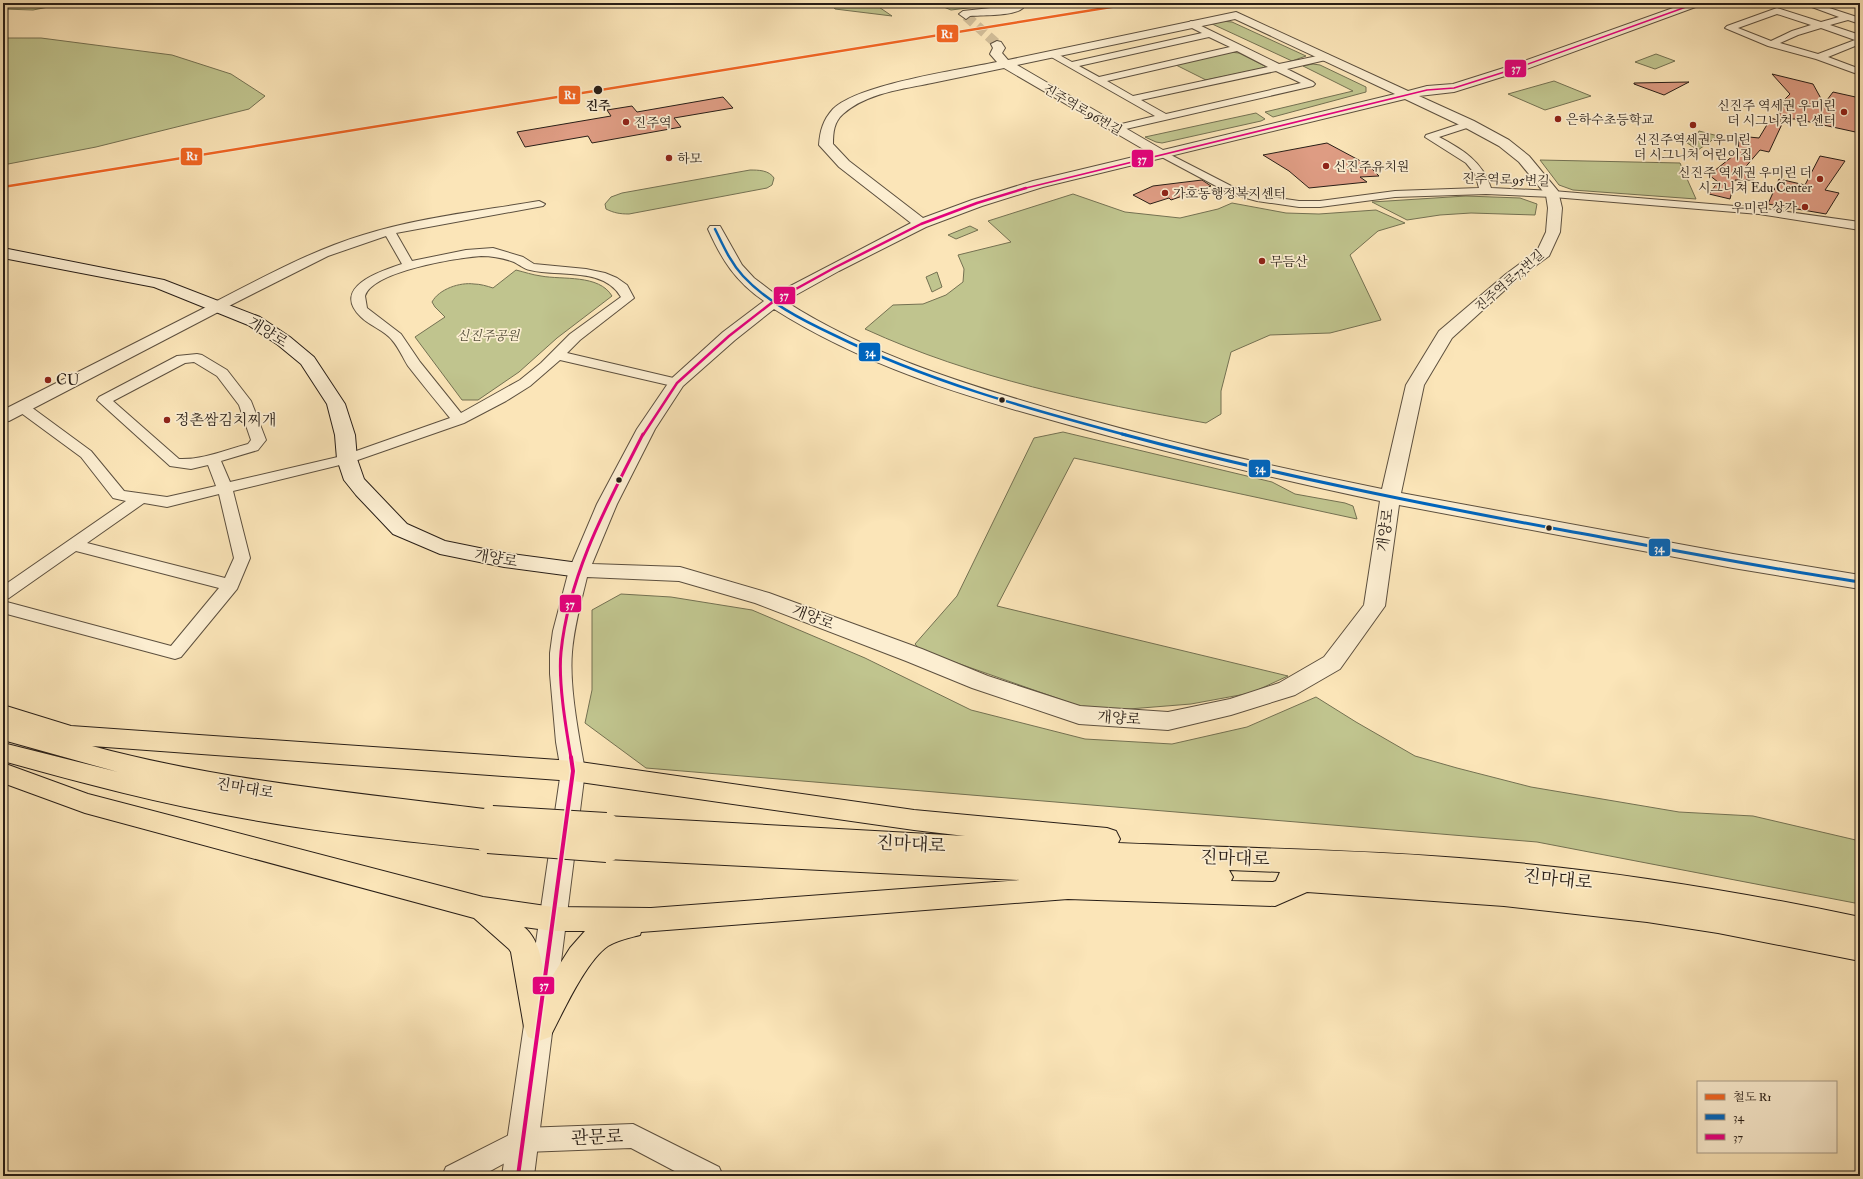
<svg xmlns="http://www.w3.org/2000/svg" width="1863" height="1179" viewBox="0 0 1863 1179" font-family="'IM FELL Double Pica','Noto Serif KR',serif">
  <style>
    .green { fill: #c0c48e; stroke: #747152 }
    .building { fill: #de9c83; stroke: #281e17 }
    .lines { fill: none; stroke-linecap: round; stroke-linejoin: round }
    .minor-tunnel { stroke: #d1bd98; stroke-width: 10; stroke-dasharray: 10 5; stroke-linecap: butt }
    .minor-casing { stroke: #5d503f; stroke-width: 2 }
    .tertiary-casing { stroke: #5d503f; stroke-width: 2 }
    .secondary-casing { stroke: #281e17; stroke-width: 2 }
    .trunk-casing { stroke: #281e17; stroke-width: 2 }
    .minor { fill: #fceed1; fill-rule: evenodd }
    .tertiary { fill: #fceed1; fill-rule: evenodd }
    .secondary { fill: #fceed1; fill-rule: evenodd }
    .trunk { fill: #fbe5b8; fill-rule: evenodd }
    .rail { stroke: #281e17; stroke-width: 1.5; stroke-dasharray: 4 4; stroke-linecap: butt }
    .trunk-bridge-casing { stroke: #281e17; stroke-width: 30; stroke-linecap: butt }
    .trunk-bridge { stroke: #fbe5b8; stroke-width: 28 }
    .bus-1-far1-casing { stroke: #fceed1; stroke-width: 5 }
    .bus-1-casing { stroke: #fceed1; stroke-width: 6 }
    .bus-2-far3-casing { stroke: #fceed1; stroke-width: 3 }
    .bus-2-far2-casing { stroke: #fceed1; stroke-width: 5 }
    .bus-2-far1-casing { stroke: #fceed1; stroke-width: 6 }
    .bus-2-casing { stroke: #fceed1; stroke-width: 7 }
    .bus-1-far1 { stroke: #0065bd; stroke-width: 2.5 }
    .bus-1 { stroke: #0065bd; stroke-width: 3 }
    .bus-2-far3 { stroke: #e5007d; stroke-width: 1.5 }
    .bus-2-far2 { stroke: #e5007d; stroke-width: 2.5 }
    .bus-2-far1 { stroke: #e5007d; stroke-width: 3 }
    .bus-2 { stroke: #e5007d; stroke-width: 4 }
    .rail-1-casing { stroke: #fceed1; stroke-width: 4 }
    .rail-1 { stroke: #f26522; stroke-width: 2.5 }
    .stop-dot { fill: #281e17; stroke: #fceed1; stroke-width: 1.5 }
    .poi-dot { fill: #8f2418; stroke: #fceed1; stroke-width: 1.5 }
    .labels { text-anchor: middle; stroke-width: 3.5; stroke-linejoin: round; paint-order: stroke }
    .far-stop-label { font-size: 13px; font-weight: bold; fill: #281e17; stroke: #fceed1 }
    .far-poi-label { font-size: 13px; fill: #281e17; stroke: #fceed1; text-anchor: start }
    .far-street-label { font-size: 13px; fill: #281e17; stroke: #fceed1 }
    .far-park-label { font-size: 13px; font-style: italic; fill: #56503b; stroke: #fceed1 }
    .street-label { font-size: 15px; fill: #281e17; stroke: #fceed1 }
    .poi-label { font-size: 15px; fill: #281e17; stroke: #fceed1; text-anchor: start }
    .near-street-label { font-size: 18px; fill: #281e17; stroke: #fceed1 }
    .line-badge { stroke: #fceed1; stroke-width: 1.5 }
    .badge-label { font-size: 11px; text-anchor: middle; font-weight: bold; fill: #fff }
  </style>
  <rect width="100%" height="100%" fill="#fbe5b8"/>
  <filter id="stains"><feTurbulence type="fractalNoise" baseFrequency=".005" numOctaves="4"/><feColorMatrix values="0 0 0 0 .2 0 0 0 0 .09 0 0 0 0 .02 0 0 0 .5 -.17"/></filter>
  <radialGradient id="worn" r=".72"><stop offset=".6" stop-color="#630" stop-opacity="0"/><stop offset="1" stop-color="#630" stop-opacity=".3"/></radialGradient>
  <path class="green" d="M3,3H69L33,10L3,9Z
    M831,3H873L892,16L835,9Z
    M934,3H991L992,5L951,10Z
    M1221,21L1232,22L1306,56L1292,61L1210,23Z
    M3,38H41L172,55L231,74L265,96L249,109L96,147L3,165Z
    M1230,52L1239,53L1265,66L1264,68L1206,80L1176,65Z
    M1656,54L1675,61L1655,69L1635,62Z
    M1313,64L1320,65L1366,87V92L1273,117L1265,112L1353,91L1303,66Z
    M1554,81L1591,96L1545,110L1508,94Z
    M1256,113L1265,119L1261,121L1162,143L1156,142L1145,137Z
    M1699,131L1718,136L1698,150L1681,139L1695,140Z
    M1540,160L1680,163L1696,199L1573,190L1559,185Z
    M750,170C758,170 769,170 774,178L772,185L767,188L629,214C620,214 614,213 606,209L605,204L611,197L622,193Z
    M1073,194L1125,212L1180,218L1218,209L1232,203L1286,213L1319,214L1376,210L1405,223L1378,231L1350,255L1381,320L1330,333L1270,335L1231,352L1221,391V414L1206,423C1089,402 974,379 865,329L893,305L923,304L946,295L963,282L964,269L958,255L1011,242L988,221Z
    M1466,196L1520,198L1537,204L1535,215L1471,213L1440,215L1407,220L1372,202Z
    M970,226L978,230L956,239L948,235Z
    M516,270C524,272 533,275 541,276C562,280 599,274 612,296L557,338L519,372L478,400H462L415,337L445,317L435,307L432,302C439,289 460,282 474,284C480,284 487,286 493,288Z
    M937,272L942,287L932,292L926,277Z
    M1063,432L1272,482L1295,494L1345,503L1353,506L1357,519L1074,458L997,606L1288,676L1251,693L1191,704L1129,709L1085,708L920,650L915,644L957,596L1034,438Z
    M621,594L671,597L752,610L865,658L971,710L1085,739L1172,744L1247,727L1316,697L1356,722L1415,756L1457,768L1531,787L1679,812L1753,816L1860,841V904L1537,842L646,768L585,723L592,690V610Z"/>
  <path class="building" d="M1772,74L1813,84L1824,104L1833,92L1860,98V133L1796,119H1778L1785,99L1790,94Z
    M1689,82L1664,95L1634,84V83Z
    M723,97L733,108L674,118L681,127L592,143L588,136L525,147L517,132L611,116L607,110L632,106L637,112Z
    M1771,118L1783,122L1769,152L1760,150L1742,171L1754,180H1735L1730,199L1709,194L1718,182L1709,175L1738,152L1739,136L1759,138Z
    M1327,143L1368,165L1379,176L1360,177L1367,182L1309,188L1289,171L1263,155Z
    M1820,156L1845,161L1825,190L1839,193L1826,214L1768,204L1779,179L1805,185Z
    M1202,180L1211,186L1171,200L1169,198L1150,204L1133,195L1153,186Z"/>
  <g class="lines">
    <path class="minor-tunnel" d="M966,16L997,44"/>
    <defs>
      <path id="minor" d="M1801,3H1814L1860,18V24L1848,20L1830,25L1860,35V44L1828,57L1860,69V75L1816,59L1768,46L1725,28L1727,26L1777,8L1821,22L1839,17ZM1777,14L1811,25L1792,31L1771,41L1738,28ZM1821,28L1855,40L1818,54L1780,43L1798,35Z
        M1019,5L1023,8C1015,16 983,15 970,16L966,19L959,14L963,11Z
        M1191,21L1279,64L1327,54L1332,57L1330,59L1287,69L1313,82L1315,84L1313,86L1117,131L1112,128L1113,126L1155,116L1046,54L1048,52H1054L1072,62L1202,33L1188,26L1187,24ZM1209,37L1230,47L1099,77L1079,66ZM1237,51L1268,67L1133,96L1107,81ZM1276,71L1301,83L1166,114L1141,100Z
        M1469,121L1473,122L1474,124L1473,126L1439,137C1462,149 1483,162 1491,188L1553,191L1759,208L1860,222V230L1759,214L1553,197L1486,194L1395,197L1320,207H1299L1257,201L1231,194L1156,154L1157,152H1165L1239,190L1258,195L1299,201H1320L1395,191L1479,188L1475,174L1466,163L1425,137L1426,135Z
        M539,201L545,204L543,206L396,233L412,261L466,250L493,248L523,257L534,264L586,269L605,273L617,278L627,285L634,298L580,340L567,353L682,380L684,383L682,386L677,387L560,360L530,386L506,401L464,423L352,462L233,491L250,558L237,589L181,657L175,659L3,613V601L171,646L219,588L76,551L9,598L3,600V586L126,501L113,498L81,457L17,410L15,407L17,404H27L91,451L124,491L167,497L216,486L208,465L191,469L170,466L97,400L99,397L177,356L197,354L202,355L227,370L251,401L266,440L258,450L221,461L230,482L342,456L450,418C436,401 422,384 408,366C403,358 399,348 392,340C384,330 370,326 361,317C330,287 381,271 402,264L386,236L328,256L223,309H213L212,306L213,303C262,278 310,251 363,235C420,217 480,211 539,201ZM481,256C493,256 503,258 514,262C520,265 524,269 530,270C559,277 604,267 621,297L570,334L541,363L520,380L461,413L420,362L401,334L367,308L365,296C373,271 456,258 481,256ZM194,362L217,376L239,405L251,440L248,444C225,450 203,460 179,459L113,401L185,363ZM219,494L234,558L225,578L87,543L144,503L167,507Z
        M633,1124L719,1167L723,1176H684L631,1148L525,1152L481,1176H442L446,1167L523,1128Z"/>
      <path id="tertiary" d="M1687,3H1702L1701,5L1521,71L1454,92L1419,96L1474,121L1509,140L1529,156L1558,191L1562,208L1560,232L1549,256L1516,280L1452,338L1424,385L1401,493L1733,554L1860,575V589L1733,568L1399,505L1385,606L1340,669L1295,695L1231,715L1168,730L1079,724L972,688L906,661L755,603L679,581L587,577C581,602 574,627 572,652C569,687 579,736 585,771L534,1176H502L561,771L556,742L550,674V653L553,631L569,570L597,504L637,429L671,379L723,332L764,301C735,281 722,260 708,229L710,226H720L742,265L754,278L775,294L911,223L839,167L819,145C820,131 823,120 833,109C859,84 959,70 997,62L990,54L993,48L991,44L997,41L1001,42L1005,48L1002,53L1008,60L1236,12L1408,91L1427,86L1453,84L1513,65ZM1235,19L1395,94L1163,150L1017,65ZM1004,68L1150,153L1033,181L972,200L923,218L849,161L833,144C833,132 834,122 843,114C866,93 904,89 932,83C956,78 980,73 1004,68ZM1405,99L1464,127L1499,146L1519,162L1546,195L1548,208L1546,232L1537,251L1506,274L1439,331L1406,385L1382,489C1278,468 1175,444 1072,415C973,387 872,357 785,301L839,271L926,227L982,206L1043,187ZM774,309C862,365 963,396 1062,423C1167,453 1273,478 1380,501L1364,605L1324,657L1279,683L1230,699L1168,712L1080,706L988,676L922,649L769,593L680,567L592,564L617,504L655,429L683,386L735,340Z
        M218,301L224,303L226,306L224,309L9,421L3,422V410Z"/>
      <path id="secondary" d="M3,248L164,280L260,317L290,337L314,357L345,404L355,435L357,459L364,479L407,524L445,541L504,553L579,563L587,565L590,570L587,575L579,577L504,567L440,554L393,534L356,495L344,480L337,459L335,435L327,404L301,364L278,345L248,325L154,287L3,258Z"/>
      <path id="trunk" d="M3,705L71,726L573,761L914,810L1107,828L1116,831L1120,839L1118,843C1232,848 1346,849 1459,858C1594,868 1728,889 1860,917V961L1718,933L1647,922L1504,906L1307,892L1275,906L1068,899L641,932L640,935C629,938 618,940 608,946C586,961 563,1012 550,1037L539,1041L528,1037L524,1027L511,952L509,949L474,918L85,813L3,783V763L88,794L483,897L553,907L651,908L1020,880L607,859L598,856L594,848L598,840L606,838L597,834L593,827L597,820L606,816L965,836L914,830L573,781L92,746C222,781 358,793 492,810L501,813L505,820L501,827L493,830L497,831L501,839L497,847L488,850C406,841 323,833 242,818C161,804 82,783 3,761V743L118,772L3,740ZM1229,870L1280,872L1276,881L1273,882L1231,881L1233,877ZM524,927L553,931H585L570,948L546,986C542,966 541,941 524,927Z"/>
    </defs>
    <use href="#minor" class="minor-casing"/>
    <use href="#tertiary" class="tertiary-casing"/>
    <use href="#secondary" class="secondary-casing"/>
    <use href="#trunk" class="trunk-casing"/>
    <use href="#minor" class="minor"/>
    <use href="#tertiary" class="tertiary"/>
    <use href="#secondary" class="secondary"/>
    <use href="#trunk" class="trunk"/>
    <path class="rail" d="M1085,7L1109,3"/>
    <defs>
      <path id="trunk-bridge" d="M492,820L606,827
        M488,839L607,848"/>
    </defs>
    <use href="#trunk-bridge" class="trunk-bridge-casing"/>
    <use href="#trunk-bridge" class="trunk-bridge"/>
    <defs>
      <path id="bus-1-far1" d="M715,229C723,245 730,262 743,276C767,302 802,320 834,335C927,381 1026,408 1126,435"/>
      <path id="bus-1" d="M1122,434C1271,474 1422,504 1573,532C1669,549 1764,568 1860,582"/>
      <path id="bus-2-far3" d="M1022,189L1427,90L1454,88L1517,68L1697,3"/>
      <path id="bus-2-far2" d="M643,435L677,383L729,336L774,301L834,268L921,224L977,203L1026,188"/>
      <path id="bus-2-far1" d="M571,758C566,728 558,682 561,652C569,573 608,503 643,434"/>
      <path id="bus-2" d="M518,1176L573,771L571,757"/>
    </defs>
    <use href="#bus-1-far1" class="bus-1-far1-casing"/>
    <use href="#bus-1" class="bus-1-casing"/>
    <use href="#bus-2-far3" class="bus-2-far3-casing"/>
    <use href="#bus-2-far2" class="bus-2-far2-casing"/>
    <use href="#bus-2-far1" class="bus-2-far1-casing"/>
    <use href="#bus-2" class="bus-2-casing"/>
    <use href="#bus-1-far1" class="bus-1-far1"/>
    <use href="#bus-1" class="bus-1"/>
    <use href="#bus-2-far3" class="bus-2-far3"/>
    <use href="#bus-2-far2" class="bus-2-far2"/>
    <use href="#bus-2-far1" class="bus-2-far1"/>
    <use href="#bus-2" class="bus-2"/>
    <defs>
      <path id="rail-1" d="M3,187L1136,3"/>
    </defs>
    <use href="#rail-1" class="rail-1-casing"/>
    <use href="#rail-1" class="rail-1"/>
  </g>
  <g class="stop-dot">
    <circle cx="598" cy="90" r="5"/>
    <circle cx="1002" cy="400" r="3.5"/>
    <circle cx="619" cy="480" r="3.5"/>
    <circle cx="1549" cy="528" r="3.5"/>
  </g>
  <g class="poi-dot">
    <circle cx="1844" cy="112" r="4"/>
    <circle cx="1558" cy="119" r="4"/>
    <circle cx="626" cy="122" r="4"/>
    <circle cx="1693" cy="125" r="4"/>
    <circle cx="669" cy="158" r="4"/>
    <circle cx="1326" cy="166" r="4"/>
    <circle cx="1820" cy="179" r="4"/>
    <circle cx="1165" cy="193" r="4"/>
    <circle cx="1805" cy="207" r="4"/>
    <circle cx="1262" cy="261" r="4"/>
    <circle cx="48" cy="380" r="4"/>
    <circle cx="167" cy="420" r="4"/>
  </g>
  <g class="labels">
    <g class="far-stop-label">
      <text x="598" y="110">진주</text>
    </g>
    <g class="far-poi-label">
      <text x="1836" y="110" text-anchor="end">신진주 역세권 우미린<tspan x="1836" dy="15">더 시그니쳐 린 센터</tspan></text>
      <text x="1566" y="124">은하수초등학교</text>
      <text x="634" y="127">진주역</text>
      <text x="1693" y="144" text-anchor="middle">신진주역세권 우미린<tspan x="1693" dy="15">더 시그니처 어린이집</tspan></text>
      <text x="677" y="163">하모</text>
      <text x="1334" y="171">신진주유치원</text>
      <text x="1812" y="177" text-anchor="end">신진주 역세권 우미린 더<tspan x="1812" dy="15">시그니쳐 Edu Center</tspan></text>
      <text x="1173" y="198">가호동행정복지센터</text>
      <text x="1797" y="212" text-anchor="end">우미린 상가</text>
      <text x="1270" y="266">무듬산</text>
    </g>
    <g class="far-street-label">
      <text transform="translate(1083 109) rotate(30)" y="5">진주역로96번길</text>
      <text transform="translate(1506 179) rotate(2)" y="5">진주역로95번길</text>
      <text transform="translate(1509 280) rotate(-41)" y="5">진주역로73번길</text>
    </g>
    <g class="far-park-label">
      <text x="488" y="340">신진주공원</text>
    </g>
    <g class="street-label">
      <text transform="translate(268 332) rotate(32)" y="5">개양로</text>
      <text transform="translate(1385 530) rotate(-82)" y="5">개양로</text>
      <text transform="translate(496 558) rotate(10)" y="5">개양로</text>
      <text transform="translate(813 617) rotate(21)" y="5">개양로</text>
      <text transform="translate(1119 718) rotate(4)" y="5">개양로</text>
      <text transform="translate(245 788) rotate(10)" y="5">진마대로</text>
    </g>
    <g class="poi-label">
      <text x="56" y="385">CU</text>
      <text x="175" y="425">정촌쌈김치찌개</text>
    </g>
    <g class="near-street-label">
      <text transform="translate(911 844) rotate(3)" y="6">진마대로</text>
      <text transform="translate(1235 858) rotate(2)" y="6">진마대로</text>
      <text transform="translate(1558 879) rotate(6)" y="6">진마대로</text>
      <text transform="translate(597 1137) rotate(-2)" y="6">관문로</text>
    </g>
  </g>
  <g class="line-badge">
    <rect x="936" y="24" width="23" height="19" rx="4" fill="#f26522"/>
    <rect x="1504" y="59" width="23" height="19" rx="4" fill="#e5007d"/>
    <rect x="558" y="85" width="23" height="20" rx="4" fill="#f26522"/>
    <rect x="180" y="147" width="23" height="19" rx="4" fill="#f26522"/>
    <rect x="1131" y="149" width="23" height="19" rx="4" fill="#e5007d"/>
    <rect x="773" y="286" width="23" height="19" rx="4" fill="#e5007d"/>
    <rect x="858" y="342" width="23" height="20" rx="4" fill="#0065bd"/>
    <rect x="1248" y="459" width="23" height="19" rx="4" fill="#0065bd"/>
    <rect x="1648" y="538" width="23" height="19" rx="4" fill="#0065bd"/>
    <rect x="559" y="594" width="23" height="19" rx="4" fill="#e5007d"/>
    <rect x="532" y="976" width="23" height="19" rx="4" fill="#e5007d"/>
  </g>
  <g class="badge-label">
    <text x="947" y="38">R1</text>
    <text x="1516" y="72">37</text>
    <text x="570" y="99">R1</text>
    <text x="192" y="160">R1</text>
    <text x="1142" y="163">37</text>
    <text x="784" y="299">37</text>
    <text x="870" y="356">34</text>
    <text x="1260" y="472">34</text>
    <text x="1659" y="552">34</text>
    <text x="570" y="608">37</text>
    <text x="544" y="989">37</text>
  </g>
  <rect width="1863" height="1179" fill="none" stroke="#fbe5b8" stroke-width="16"/>
  <rect x="4" y="4" width="1855" height="1171" fill="none" stroke="#281e17" stroke-width="2"/>
  <rect x="8" y="8" width="1847" height="1163" fill="none" stroke="#281e17"/>
  <rect x="1697" y="1081" width="140" height="72" fill="#fceed1" stroke="#a79b87"/>
  <rect x="1705" y="1094" width="20" height="6" fill="#f26522" stroke="#a79b87"/>
  <text x="1733" y="1101" font-size="12" fill="#281e17">철도 R1</text>
  <rect x="1705" y="1114" width="20" height="6" fill="#0065bd" stroke="#a79b87"/>
  <text x="1733" y="1121" font-size="12" fill="#281e17">34</text>
  <rect x="1705" y="1134" width="20" height="6" fill="#e5007d" stroke="#a79b87"/>
  <text x="1733" y="1141" font-size="12" fill="#281e17">37</text>
  <rect width="100%" height="100%" filter="url(#stains)"/>
  <rect width="100%" height="100%" fill="url(#worn)"/>
</svg>
